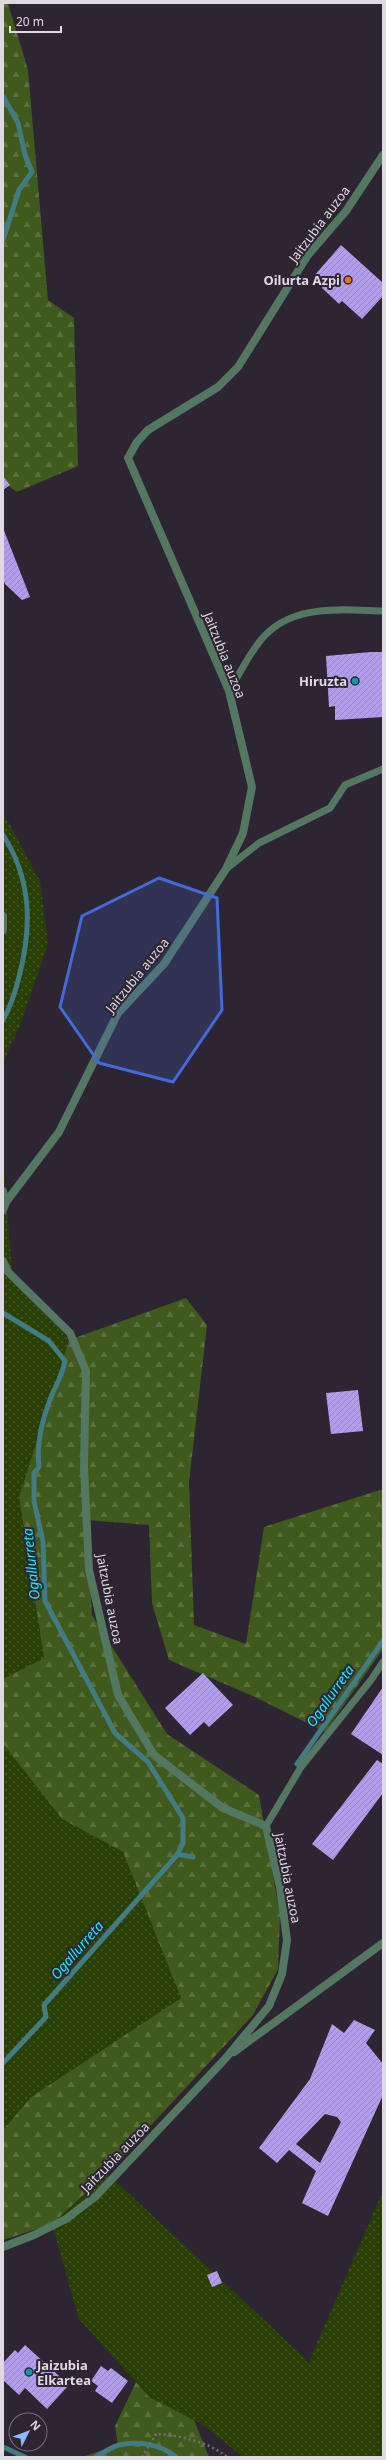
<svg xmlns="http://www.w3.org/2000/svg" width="386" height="2460" viewBox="0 0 386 2460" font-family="'Noto Sans',sans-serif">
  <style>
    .grass { fill: url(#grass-dots) }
    .forest { fill: url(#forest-firs) }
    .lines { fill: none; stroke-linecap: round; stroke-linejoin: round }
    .stream { stroke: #437b82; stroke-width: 5 }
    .building { fill: url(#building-hatch); fill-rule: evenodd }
    .path { stroke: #756d79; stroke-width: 2.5; stroke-dasharray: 2 3; stroke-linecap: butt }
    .service { stroke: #547762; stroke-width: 7 }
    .minor { stroke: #547762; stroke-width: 8 }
    .marked { fill: #446ada; fill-opacity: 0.2; stroke: #446ada; stroke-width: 3; stroke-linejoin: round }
    .food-dot { fill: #e8710a; stroke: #2e2533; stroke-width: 1.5 }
    .culture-dot { fill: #0f9aa8; stroke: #2e2533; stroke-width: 1.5 }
    .labels { text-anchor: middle; stroke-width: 4; stroke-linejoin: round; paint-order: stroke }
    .street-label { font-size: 13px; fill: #dfd9e2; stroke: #2e2533 }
    .poi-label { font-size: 13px; font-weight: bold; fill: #dfd9e2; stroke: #2e2533; text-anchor: end }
    .water-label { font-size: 14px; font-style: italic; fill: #0dedfc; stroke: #2e2533 }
  </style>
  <defs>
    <pattern id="grass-dots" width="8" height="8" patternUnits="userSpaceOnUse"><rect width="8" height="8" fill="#293f04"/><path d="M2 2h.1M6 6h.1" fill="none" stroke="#485a28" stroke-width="1.8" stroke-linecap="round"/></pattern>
    <pattern id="forest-firs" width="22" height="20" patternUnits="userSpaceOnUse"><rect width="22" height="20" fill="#40591c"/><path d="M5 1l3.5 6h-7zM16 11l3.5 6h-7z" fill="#5b703d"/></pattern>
    <pattern id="building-hatch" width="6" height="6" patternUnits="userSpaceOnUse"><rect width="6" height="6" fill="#b29ded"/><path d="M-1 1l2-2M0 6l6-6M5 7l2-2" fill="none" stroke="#9686c3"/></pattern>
  </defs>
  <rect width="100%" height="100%" fill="#2e2533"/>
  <path class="grass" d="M3,812L40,881L48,944L20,1025L3,1063Z
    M3,1157L12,1272L69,1340L19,1497L44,1658L3,1679Z
    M3,1744L62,1819L123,1852L181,1998L31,2097L3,2130Z
    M107,2173L309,2362L383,2191V2457H243L202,2424L149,2397L79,2319L52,2224Z"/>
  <path class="forest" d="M3,3H8L28,70L48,300L74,318L78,466L17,492L3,482Z
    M186,1298L207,1325L189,1482L194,1625L246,1644L264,1527L383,1489V1649L325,1732L255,1697L169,1660L152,1603L149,1525L86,1520L92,1615L167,1734L259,1795L280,1915L278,1969L253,2015L107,2173L52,2224L3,2240V2130L31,2097L181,1998L123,1852L62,1819L3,1744V1679L44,1658L19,1497L69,1340Z
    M136,2382L149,2397L194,2420L209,2457H82L118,2445L115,2426Z"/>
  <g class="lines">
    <path class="stream" d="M3,96L18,123L25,155L32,172L19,190L3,240
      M3,835C32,880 32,927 19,977C15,993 11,1006 3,1020
      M3,1313L49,1341L65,1361C63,1373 59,1380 54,1390C44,1413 36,1442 39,1467L34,1473V1501L43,1542L45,1601L115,1733L148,1762L183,1818V1843L177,1855L44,2005L46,2017L3,2063
      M297,1764L383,1641
      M177,1854L193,1857
      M3,2447L25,2457
      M96,2457C103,2453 111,2447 119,2445C137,2441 161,2444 176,2457"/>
  </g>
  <path class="building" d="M341,245L383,283V296L362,319L342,301L339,304L322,288L324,285L314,276Z
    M3,476L10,485L3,490Z
    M3,528L30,597L22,600L5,584L3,579Z
    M371,652H383V717L335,720V706L329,707L326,656Z
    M358,1390L363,1431L331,1434L326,1393Z
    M203,1673L233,1705L209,1727L204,1722L190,1735L165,1708Z
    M383,1687V1755L351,1734Z
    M377,1760L383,1764V1793L333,1860L312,1844Z
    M354,2020L375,2030L366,2043L383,2064V2095L328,2216L302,2203L316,2171L289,2150L277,2163L259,2148L310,2079L332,2024L344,2033ZM325,2114L337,2117L341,2122L320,2163L296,2144Z
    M217,2271L222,2283L212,2287L207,2275Z
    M25,2345L69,2385L47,2409L25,2388L19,2395L3,2380V2363L15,2350L18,2353Z
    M101,2366L108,2371L111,2368L128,2381L112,2403L95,2391L98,2386L91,2381Z"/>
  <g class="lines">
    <path class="path" d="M142,2457L156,2434C179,2435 209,2442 227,2457"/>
    <path class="service" d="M229,691C239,675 248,656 260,641C290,603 340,610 383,611
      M226,869L259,843L330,808L345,785L383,769
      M266,1826L301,1767L371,1680L383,1662"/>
    <path class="minor" d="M3,916V930
      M3,1191L6,1202L3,1210
      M6,1202L59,1132L118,1013L164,964L226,869L243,833L252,787L229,691L128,458L137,442L148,430L218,387L238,367L308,255L346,211L383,155
      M3,1261L8,1272L70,1333L86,1371L84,1467L89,1570L118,1695L154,1755L223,1808L266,1826L280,1887L287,1940L282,1974L269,2006L225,2059L96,2196L66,2219L34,2235L3,2247
      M234,2052L383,1943"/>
  </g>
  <path class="marked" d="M159,878L217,898L222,1010L173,1082L99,1063L60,1007L82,916Z"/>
  <circle class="food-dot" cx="348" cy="280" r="4"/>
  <g class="culture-dot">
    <circle cx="355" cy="681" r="4"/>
    <circle cx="29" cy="2372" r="4"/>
  </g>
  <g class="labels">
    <g class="street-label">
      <text transform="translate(319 224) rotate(-53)" y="5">Jaitzubia auzoa</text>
      <text transform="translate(225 655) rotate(68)" y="5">Jaitzubia auzoa</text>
      <text transform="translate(137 975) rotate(-51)" y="5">Jaitzubia auzoa</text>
      <text transform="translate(110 1599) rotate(79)" y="5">Jaitzubia auzoa</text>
      <text transform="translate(288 1878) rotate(79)" y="5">Jaitzubia auzoa</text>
      <text transform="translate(115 2157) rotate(-46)" y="5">Jaitzubia auzoa</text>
    </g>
    <g class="poi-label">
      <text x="340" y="285">Oilurta Azpi</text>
      <text x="347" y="686">Hiruzta</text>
      <text x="37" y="2370" text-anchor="start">Jaizubia<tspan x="37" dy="15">Elkartea</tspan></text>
    </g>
    <g class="water-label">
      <text transform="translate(31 1564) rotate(-96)" y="5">Ogallurreta</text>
      <text transform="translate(330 1696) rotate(-55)" y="5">Ogallurreta</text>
      <text transform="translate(77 1950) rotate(-49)" y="5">Ogallurreta</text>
    </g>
  </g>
  <rect width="386" height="2460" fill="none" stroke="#dfd9e2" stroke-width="8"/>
  <g transform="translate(28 2432) rotate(48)"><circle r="19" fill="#2e2533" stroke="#756d79"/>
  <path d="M0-3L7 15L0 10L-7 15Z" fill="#93b7fd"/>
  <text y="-6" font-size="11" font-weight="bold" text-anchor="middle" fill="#dfd9e2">N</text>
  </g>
  <path d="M10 26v6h51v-6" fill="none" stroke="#dfd9e2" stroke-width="2"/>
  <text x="16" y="26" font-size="12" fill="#dfd9e2" stroke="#2e2533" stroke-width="3" paint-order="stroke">20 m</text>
</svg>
